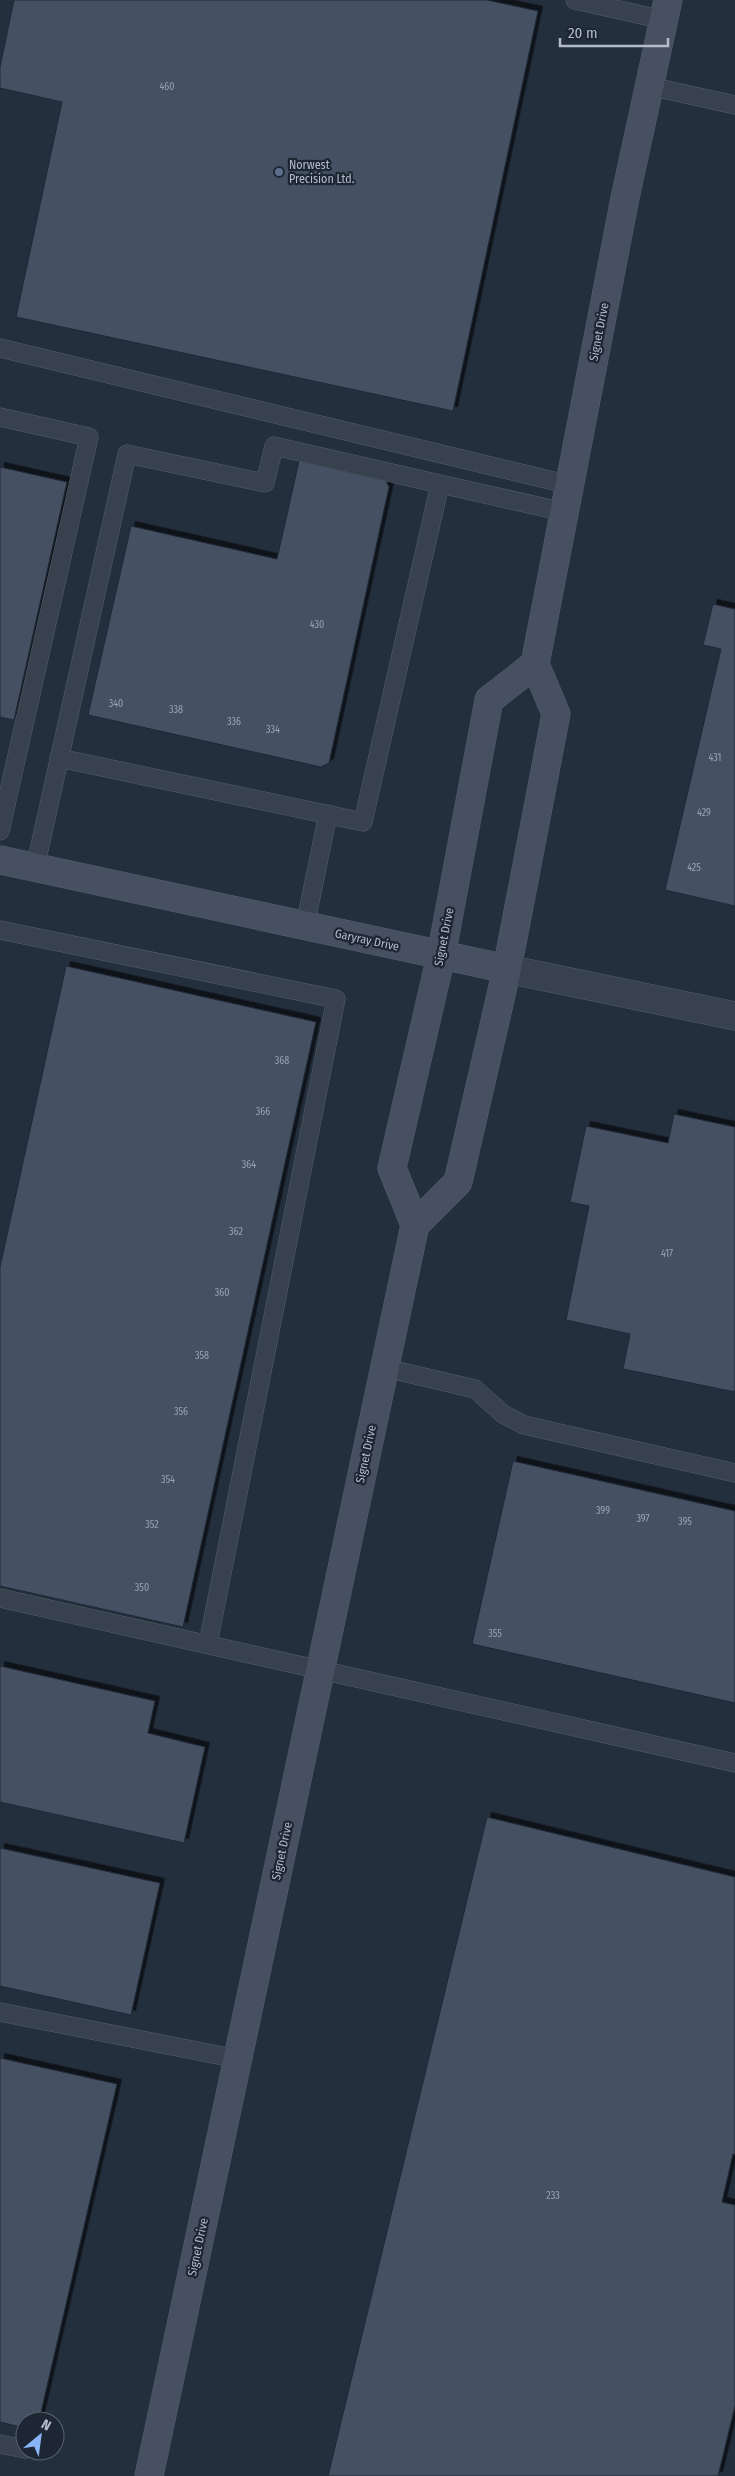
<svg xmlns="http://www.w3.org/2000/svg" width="735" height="2476" viewBox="0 0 735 2476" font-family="'Fira Sans Condensed',sans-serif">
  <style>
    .building { fill: #455162; stroke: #1f2835; filter: url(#shadow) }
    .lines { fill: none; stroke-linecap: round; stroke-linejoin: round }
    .lane-casing { stroke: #565f6c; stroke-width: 19 }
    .street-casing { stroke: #565f6c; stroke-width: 29 }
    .secondary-casing { stroke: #565f6c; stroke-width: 29 }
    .lane { stroke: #38414e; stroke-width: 18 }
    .street { stroke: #38414e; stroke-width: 28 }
    .secondary { stroke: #465061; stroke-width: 28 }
    .service-dot { fill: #5c6f8a; stroke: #1d2633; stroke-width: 2 }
    .labels { text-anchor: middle; stroke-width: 4.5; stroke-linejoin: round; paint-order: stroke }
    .number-label { font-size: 10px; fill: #98a1af }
    .poi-label { font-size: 12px; fill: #b4bcc9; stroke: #1d2633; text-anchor: start }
    .street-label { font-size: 12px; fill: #b4bcc9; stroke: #1d2633 }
  </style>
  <defs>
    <filter id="shadow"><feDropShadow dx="4.5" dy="-4.5" stdDeviation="0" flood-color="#0009"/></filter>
  </defs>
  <rect width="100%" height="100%" fill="#242f3e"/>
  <path class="building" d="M14,0H487L538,11L453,411L16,317L62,102L0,88V67Z
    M299,461L386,481L389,487L329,763L321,767L88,715L131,526L277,559Z
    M0,467L67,482L14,720L0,717Z
    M713,604L735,609V906L665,890L721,649L703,645Z
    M66,966L316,1022L183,1627L0,1586V1267Z
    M674,1114L735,1127V1392L623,1369L630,1334L566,1320L589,1206L570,1202L586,1126L668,1143Z
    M513,1461L735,1511V1703L472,1644Z
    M0,1666L155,1701L148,1733L205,1747L184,1843L0,1802Z
    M487,1817L735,1877V2155L733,2154L722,2202L735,2205V2406L718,2476H328Z
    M0,1848L160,1883L131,2015L0,1986Z
    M0,2058L117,2084L39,2421H25V2428L0,2422Z"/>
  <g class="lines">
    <defs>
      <path id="lane" d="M575,0L664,20
        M649,86L735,105
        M0,348L570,485
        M0,417L89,437L0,831
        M59,758L363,822L440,484L564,512
        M35,868L127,454L265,483L274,446L440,484
        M305,926L328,814
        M0,930L336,999L208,1644
        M385,1368L475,1389L503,1414L524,1425L735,1473
        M0,1598L735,1763
        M0,2012L238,2059
        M0,2444L25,2449"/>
      <path id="street" d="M507,969L735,1016"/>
      <path id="secondary" d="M0,860L507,969
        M415,1225L392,1168L441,956L489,700L535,664
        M149,2476L415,1225L458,1182L507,969L556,714L535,664L625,198L668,0"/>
    </defs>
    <use href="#lane" class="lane-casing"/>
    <use href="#street" class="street-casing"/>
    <use href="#secondary" class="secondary-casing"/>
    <use href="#lane" class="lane"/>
    <use href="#street" class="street"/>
    <use href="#secondary" class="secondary"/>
  </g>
  <circle class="service-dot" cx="279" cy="172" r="5"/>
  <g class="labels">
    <g class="number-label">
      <text x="167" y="90">460</text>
      <text x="317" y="628">430</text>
      <text x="116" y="707">340</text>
      <text x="176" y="713">338</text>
      <text x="234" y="725">336</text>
      <text x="273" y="733">334</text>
      <text x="715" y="761">431</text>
      <text x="704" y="816">429</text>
      <text x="694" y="871">425</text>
      <text x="282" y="1064">368</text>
      <text x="263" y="1115">366</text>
      <text x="249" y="1168">364</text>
      <text x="236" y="1235">362</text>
      <text x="667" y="1257">417</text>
      <text x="222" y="1296">360</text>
      <text x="202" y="1359">358</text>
      <text x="181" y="1415">356</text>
      <text x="168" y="1483">354</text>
      <text x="603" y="1514">399</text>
      <text x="643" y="1522">397</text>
      <text x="685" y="1525">395</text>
      <text x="152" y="1528">352</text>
      <text x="142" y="1591">350</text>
      <text x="495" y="1637">355</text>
      <text x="553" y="2199">233</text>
    </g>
    <g class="poi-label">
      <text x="289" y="169">Norwest<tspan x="289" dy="14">Precision Ltd.</tspan></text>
    </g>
    <g class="street-label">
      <text transform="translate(599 332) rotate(-79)" y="4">Signet Drive</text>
      <text transform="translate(444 937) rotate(-79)" y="4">Signet Drive</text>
      <text transform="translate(367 940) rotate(12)" y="4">Garyray Drive</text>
      <text transform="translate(366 1454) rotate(-78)" y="4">Signet Drive</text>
      <text transform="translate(282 1851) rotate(-78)" y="4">Signet Drive</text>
      <text transform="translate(198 2247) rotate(-78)" y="4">Signet Drive</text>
    </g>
  </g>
  <g transform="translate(40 2436) rotate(29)"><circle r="24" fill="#1d2633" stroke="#59626f"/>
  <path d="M0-4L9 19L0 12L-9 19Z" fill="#8ab4f8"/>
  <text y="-8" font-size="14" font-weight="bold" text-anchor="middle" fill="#b4bcc9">N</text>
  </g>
  <path d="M560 38v8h108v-8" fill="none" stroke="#b4bcc9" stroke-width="2.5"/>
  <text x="568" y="38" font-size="15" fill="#b4bcc9" stroke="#1d2633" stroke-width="4" paint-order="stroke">20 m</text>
</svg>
